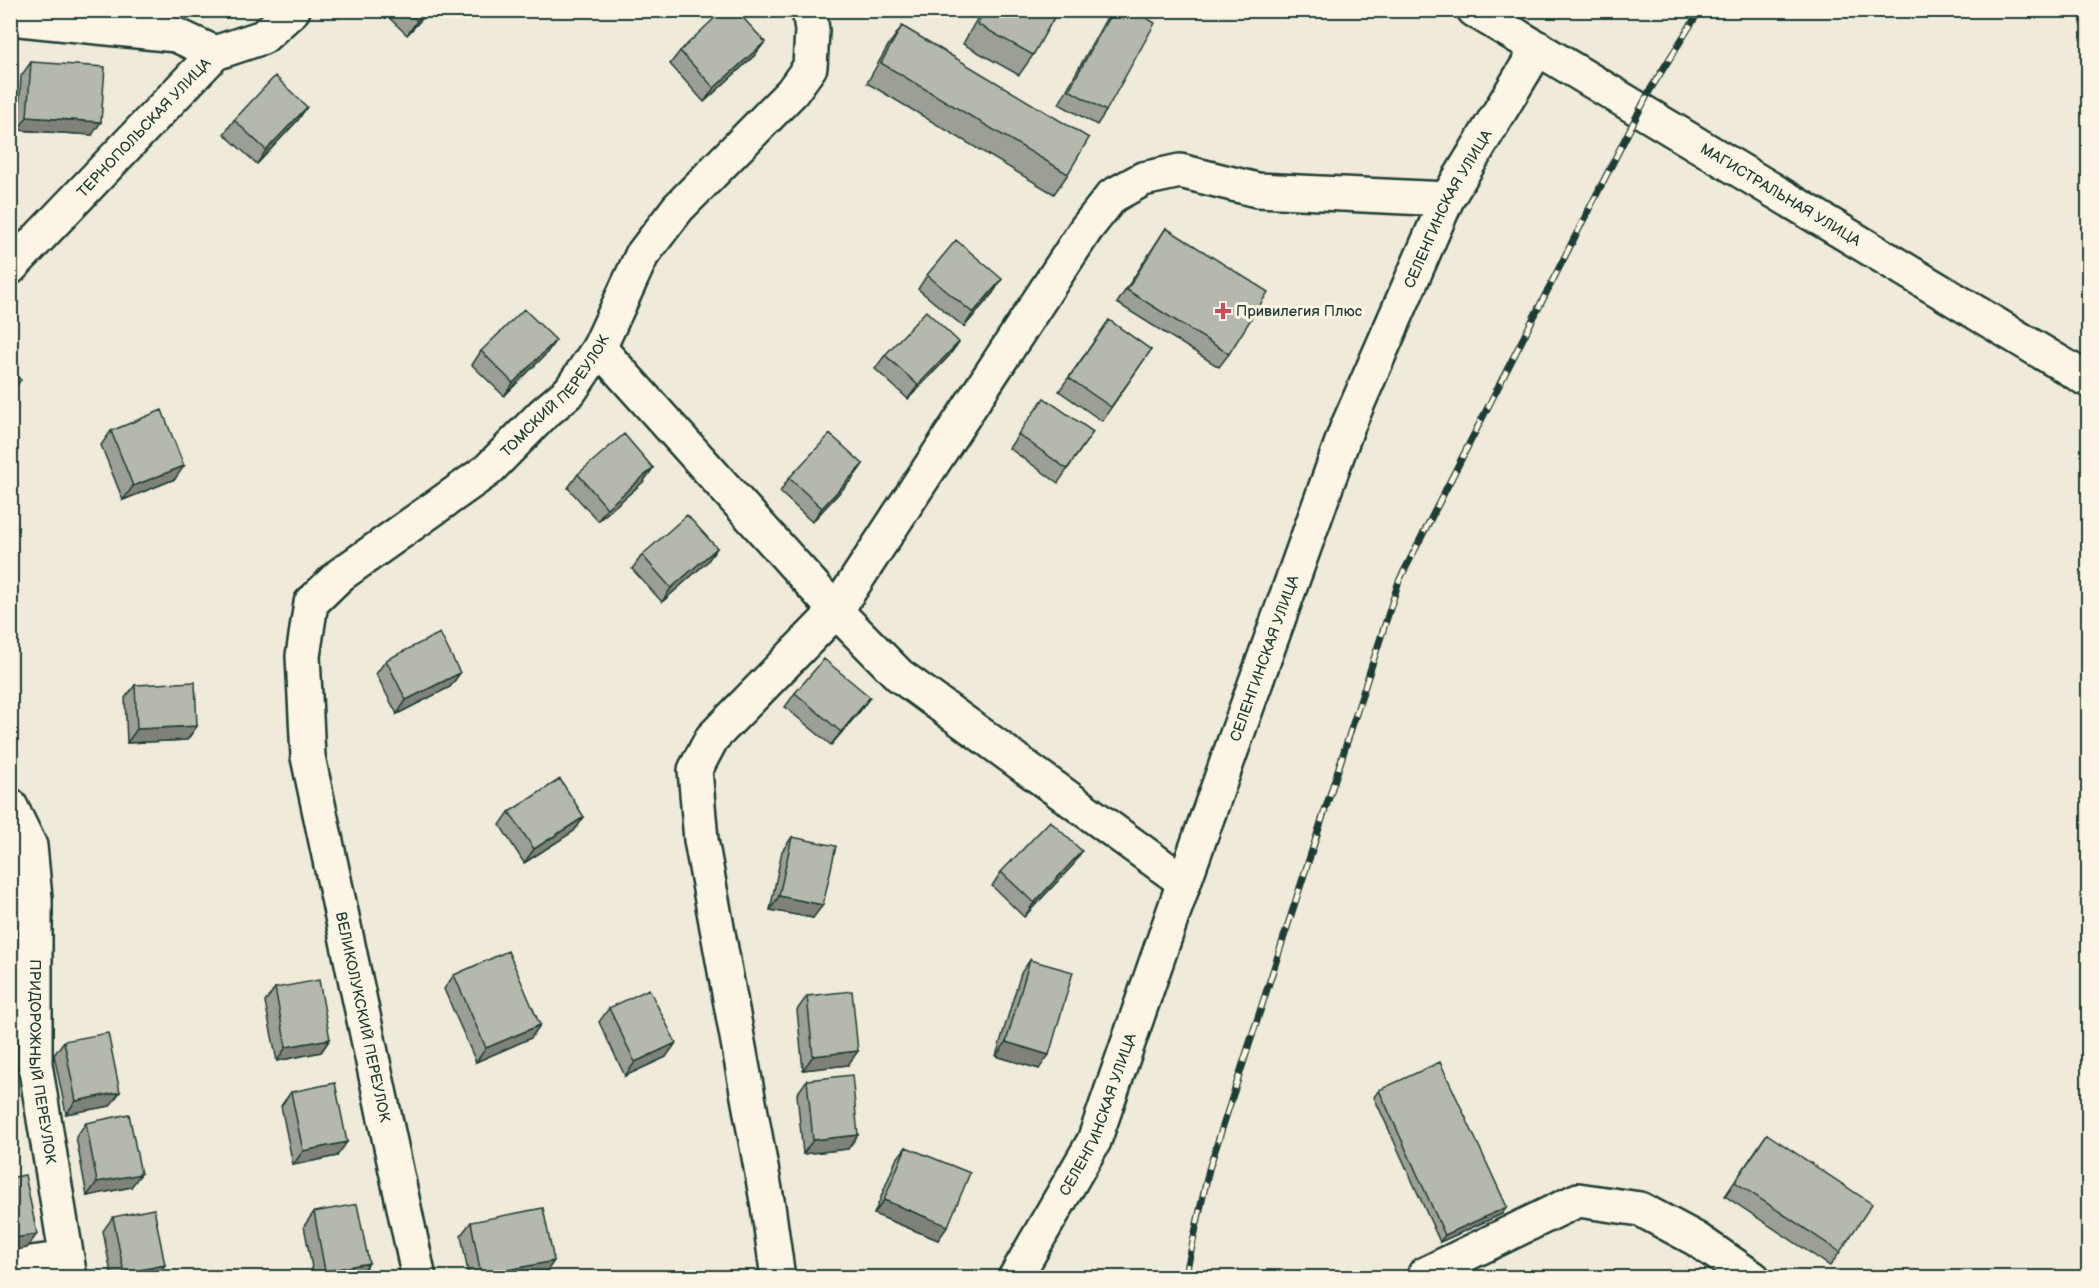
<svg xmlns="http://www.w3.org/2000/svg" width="2099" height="1288" viewBox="0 0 2099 1288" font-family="'Balsamiq Sans',sans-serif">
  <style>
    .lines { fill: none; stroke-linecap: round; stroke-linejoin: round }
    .minor-casing { stroke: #1f3d34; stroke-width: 38 }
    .secondary-casing { stroke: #1f3d34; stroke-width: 38 }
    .minor { stroke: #fcf5e5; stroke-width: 33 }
    .secondary { stroke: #fcf5e5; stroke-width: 33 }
    .rail-casing { stroke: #1f3d34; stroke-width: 7 }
    .rail { stroke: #fcf5e5; stroke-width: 4.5; stroke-dasharray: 14; stroke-linecap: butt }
    .wall { fill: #9c9f95; stroke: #1f3d34; stroke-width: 1.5 }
    .shaded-wall { fill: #7f8279; stroke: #1f3d34; stroke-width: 1.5 }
    .building { fill: #b5b9ad; stroke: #1f3d34; stroke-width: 1.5 }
    .poi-dot { fill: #d1495b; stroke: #fcf5e5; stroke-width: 2 }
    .labels { text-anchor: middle; stroke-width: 6; stroke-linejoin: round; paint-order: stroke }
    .street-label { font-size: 15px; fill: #1f3d34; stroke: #fcf5e5 }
    .poi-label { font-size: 15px; fill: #1f3d34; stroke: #fcf5e5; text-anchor: start }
  </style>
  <rect width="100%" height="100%" fill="#efeada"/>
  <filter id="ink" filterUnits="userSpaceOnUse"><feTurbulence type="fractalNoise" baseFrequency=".0167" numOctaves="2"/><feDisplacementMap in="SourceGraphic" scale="12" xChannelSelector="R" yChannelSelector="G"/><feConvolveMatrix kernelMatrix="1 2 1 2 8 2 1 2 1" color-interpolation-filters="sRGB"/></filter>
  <g filter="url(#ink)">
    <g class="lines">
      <defs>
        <g id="minor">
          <path d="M10,18L176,35L215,53"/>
          <path id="s1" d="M10,268L215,53L263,37L293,10"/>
          <path d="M599,348L836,611L899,675L1184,882"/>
          <path id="s2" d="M10,805L30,846L35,898V1064L70,1278"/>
          <path d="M10,1266L67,1258"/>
          <path d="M1425,1274L1578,1200L1640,1209L1696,1239L1753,1278"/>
          <path id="s3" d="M419,1278L308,757L303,656L311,603L340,575L488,470L543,414L570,391L599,348L642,255L678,208L792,92L810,67L812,30L809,10"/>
          <path d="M778,1278L768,1206L701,840L695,770L712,738L836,611L1086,229L1112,196L1143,179L1180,171L1257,190L1447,199"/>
          <path id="s4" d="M1015,1278L1094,1141L1184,882L1347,428L1447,199L1538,48"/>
        </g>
        <g id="secondary">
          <path id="s5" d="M1474,10L2088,380"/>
        </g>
      </defs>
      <use href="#minor" class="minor-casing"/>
      <use href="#secondary" class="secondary-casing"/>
      <use href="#minor" class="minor"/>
      <use href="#secondary" class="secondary"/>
      <defs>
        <path id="rail" d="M1185,1278L1209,1169L1399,581L1650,90L1700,10"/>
      </defs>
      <use href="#rail" class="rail-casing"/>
      <use href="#rail" class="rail"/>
    </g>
    <path class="wall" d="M206,10H218L212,17Z
      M381,10H430L407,35Z
      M982,10H1058L1033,55L1019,75L963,44Z
      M1111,10H1133L1106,111L1097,125L1059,104Z
      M902,26L1068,174L1054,194L867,83L888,46Z
      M680,51L755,55L704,102L670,64Z
      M31,62L92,135L18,130L21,76Z
      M234,120H298L257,164L224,134Z
      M1166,228L1229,354L1219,367L1117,303Z
      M927,275L993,293L964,327L918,289Z
      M1109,320L1151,350L1102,421L1059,391Z
      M481,351L546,354L504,396L472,365Z
      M885,355L949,356L908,399L875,369Z
      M1044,398L1093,432L1058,483L1009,448Z
      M111,431L175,479L123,500L101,445Z
      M863,464L853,478L812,522L780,492L789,478Z
      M653,468L643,482L598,521L568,488L578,474Z
      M717,548L707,562L662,602L632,569L642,555Z
      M386,660L460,673L450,687L397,714L376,674Z
      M135,685L197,726L187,740L127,743L125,698Z
      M795,693L870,697L860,711L831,745L785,707Z
      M509,812L584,817L574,831L524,863L500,825Z
      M792,837L813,918L770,910L782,851Z
      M1073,865L1024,917L992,886L1001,872Z
      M1030,960L1039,1069L996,1056L1021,973Z
      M454,975L540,1025L531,1038L476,1062L444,989Z
      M275,988L330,1039L321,1052L277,1061L265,1002Z
      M807,996L848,1065L803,1070L797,1010Z
      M609,1008L666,1057L625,1076L599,1022Z
      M64,1041L110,1106L66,1114L54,1055Z
      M807,1080L848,1149L803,1154L797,1094Z
      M1379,1090L1502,1214L1440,1242L1374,1097Z
      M291,1092L337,1156L293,1165L281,1106Z
      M86,1123L131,1187L87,1196L76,1137Z
      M1767,1134L1840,1252L1830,1266L1725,1196Z
      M906,1147L938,1240L874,1214L896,1160Z
      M314,1212L369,1263L359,1276L353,1278H314L304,1226Z
      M113,1217L156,1278H112L103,1231Z
      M471,1222L544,1275L532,1278H469L461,1235Z"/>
    <path class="shaded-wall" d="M427,10H430L407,35L417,21Z
      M765,42L755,55L704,102L714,88Z
      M307,107L298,120L257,164L266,150Z
      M27,117L101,122L92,135L18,130Z
      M1002,279L993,293L964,327L973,313Z
      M556,340L546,354L504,396L513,383Z
      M959,342L949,356L908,399L918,385Z
      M863,464L853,478L812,522L822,508Z
      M184,466L175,479L123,500L133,486Z
      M653,468L643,482L598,521L607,508Z
      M717,548L707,562L662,602L671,588Z
      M460,673L450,687L397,714L406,700Z
      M870,697L860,711L831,745L841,732Z
      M197,726L187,740L127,743L137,729Z
      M584,817L574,831L524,863L534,849Z
      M1082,851L1073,865L1024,917L1034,903Z
      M779,896L823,905L813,918L770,910Z
      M540,1025L531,1038L476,1062L486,1048Z
      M330,1039L321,1052L277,1061L286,1047Z
      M1006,1042L1049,1055L1039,1069L996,1056Z
      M676,1043L666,1057L625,1076L635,1062Z
      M858,1051L848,1065L803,1070L813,1056Z
      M120,1092L110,1106L66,1114L76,1101Z
      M858,1135L848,1149L803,1154L813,1140Z
      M347,1142L337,1156L293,1165L303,1151Z
      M141,1174L131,1187L87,1196L97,1182Z
      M884,1200L948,1226L938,1240L874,1214Z
      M1507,1207L1502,1214L1440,1242L1445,1235Z
      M37,1234L27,1248L10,1251V1239Z
      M554,1261L544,1275L532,1278H480L481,1275Z
      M369,1263L359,1276L353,1278H320L325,1271Z
      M165,1265L156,1278H120L124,1273Z"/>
    <path class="building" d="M406,10H427L417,21Z
      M723,10H736L765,42L714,88L680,51Z
      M985,10H1058L1033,55L977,24Z
      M1113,10H1133L1155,23L1106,111L1069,90Z
      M902,26L1089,138L1068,174L881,63Z
      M31,62L105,67L101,122L27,117Z
      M275,76L307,107L266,150L234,120Z
      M1166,228L1268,292L1229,354L1127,290Z
      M956,240L1002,279L973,313L927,275Z
      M524,309L556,340L513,383L481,351Z
      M926,311L959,342L918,385L885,355Z
      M1109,320L1151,350L1111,407L1069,378Z
      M10,372L21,380L10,394Z
      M1044,398L1093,432L1067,469L1018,434Z
      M162,410L184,466L133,486L111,431Z
      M624,434L653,468L607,508L578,474Z
      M830,434L863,464L822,508L789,478Z
      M687,515L717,548L671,588L642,555Z
      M440,633L460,673L406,700L386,660Z
      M824,659L870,697L841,732L795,693Z
      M195,682L197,726L137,729L135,685Z
      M560,779L584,817L534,849L509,812Z
      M1050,821L1082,851L1034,903L1001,872Z
      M792,837L836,846L823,905L779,896Z
      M508,951L540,1025L486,1048L454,975Z
      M1030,960L1073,972L1049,1055L1006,1042Z
      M319,980L330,1039L286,1047L275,988Z
      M649,989L676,1043L635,1062L609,1008Z
      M852,991L858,1051L813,1056L807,996Z
      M108,1033L120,1092L76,1101L64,1041Z
      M1440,1062L1507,1207L1445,1235L1379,1090Z
      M852,1075L858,1135L813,1140L807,1080Z
      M335,1083L347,1142L303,1151L291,1092Z
      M129,1114L141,1174L97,1182L86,1123Z
      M1767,1134L1872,1204L1840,1252L1735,1182Z
      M906,1147L970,1173L948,1226L884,1200Z
      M25,1175L37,1234L10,1239V1178Z
      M357,1204L369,1263L325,1271L314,1212Z
      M543,1208L554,1261L481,1275L471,1222Z
      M154,1209L165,1265L124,1273L113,1217Z
      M55,1274L56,1278H39Z"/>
  </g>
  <path class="poi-dot" d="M1220 302h6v6h6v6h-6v6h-6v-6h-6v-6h6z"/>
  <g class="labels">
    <g class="street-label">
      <text dy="5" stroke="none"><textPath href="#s1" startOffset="194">ТЕРНОПОЛЬСКАЯ УЛИЦА</textPath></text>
      <text dy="5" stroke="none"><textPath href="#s5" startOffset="358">МАГИСТРАЛЬНАЯ УЛИЦА</textPath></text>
      <text dy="5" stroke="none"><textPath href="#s4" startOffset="1156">СЕЛЕНГИНСКАЯ УЛИЦА</textPath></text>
      <text dy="5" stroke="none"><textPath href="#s3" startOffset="1010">ТОМСКИЙ ПЕРЕУЛОК</textPath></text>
      <text dy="5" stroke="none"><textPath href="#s4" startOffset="670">СЕЛЕНГИНСКАЯ УЛИЦА</textPath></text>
      <text transform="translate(363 1017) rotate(78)" y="5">ВЕЛИКОЛУКСКИЙ ПЕРЕУЛОК</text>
      <text dy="5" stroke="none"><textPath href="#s2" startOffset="262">ПРИДОРОЖНЫЙ ПЕРЕУЛОК</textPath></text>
      <text dy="5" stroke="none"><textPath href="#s4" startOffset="184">СЕЛЕНГИНСКАЯ УЛИЦА</textPath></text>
    </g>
    <g class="poi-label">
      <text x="1236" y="316">Привилегия Плюс</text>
    </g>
  </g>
  <rect width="2099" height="1288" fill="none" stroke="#fcf5e5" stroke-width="36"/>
  <rect x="18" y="18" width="2063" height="1252" fill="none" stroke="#1f3d34" stroke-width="2" filter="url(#ink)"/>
</svg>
